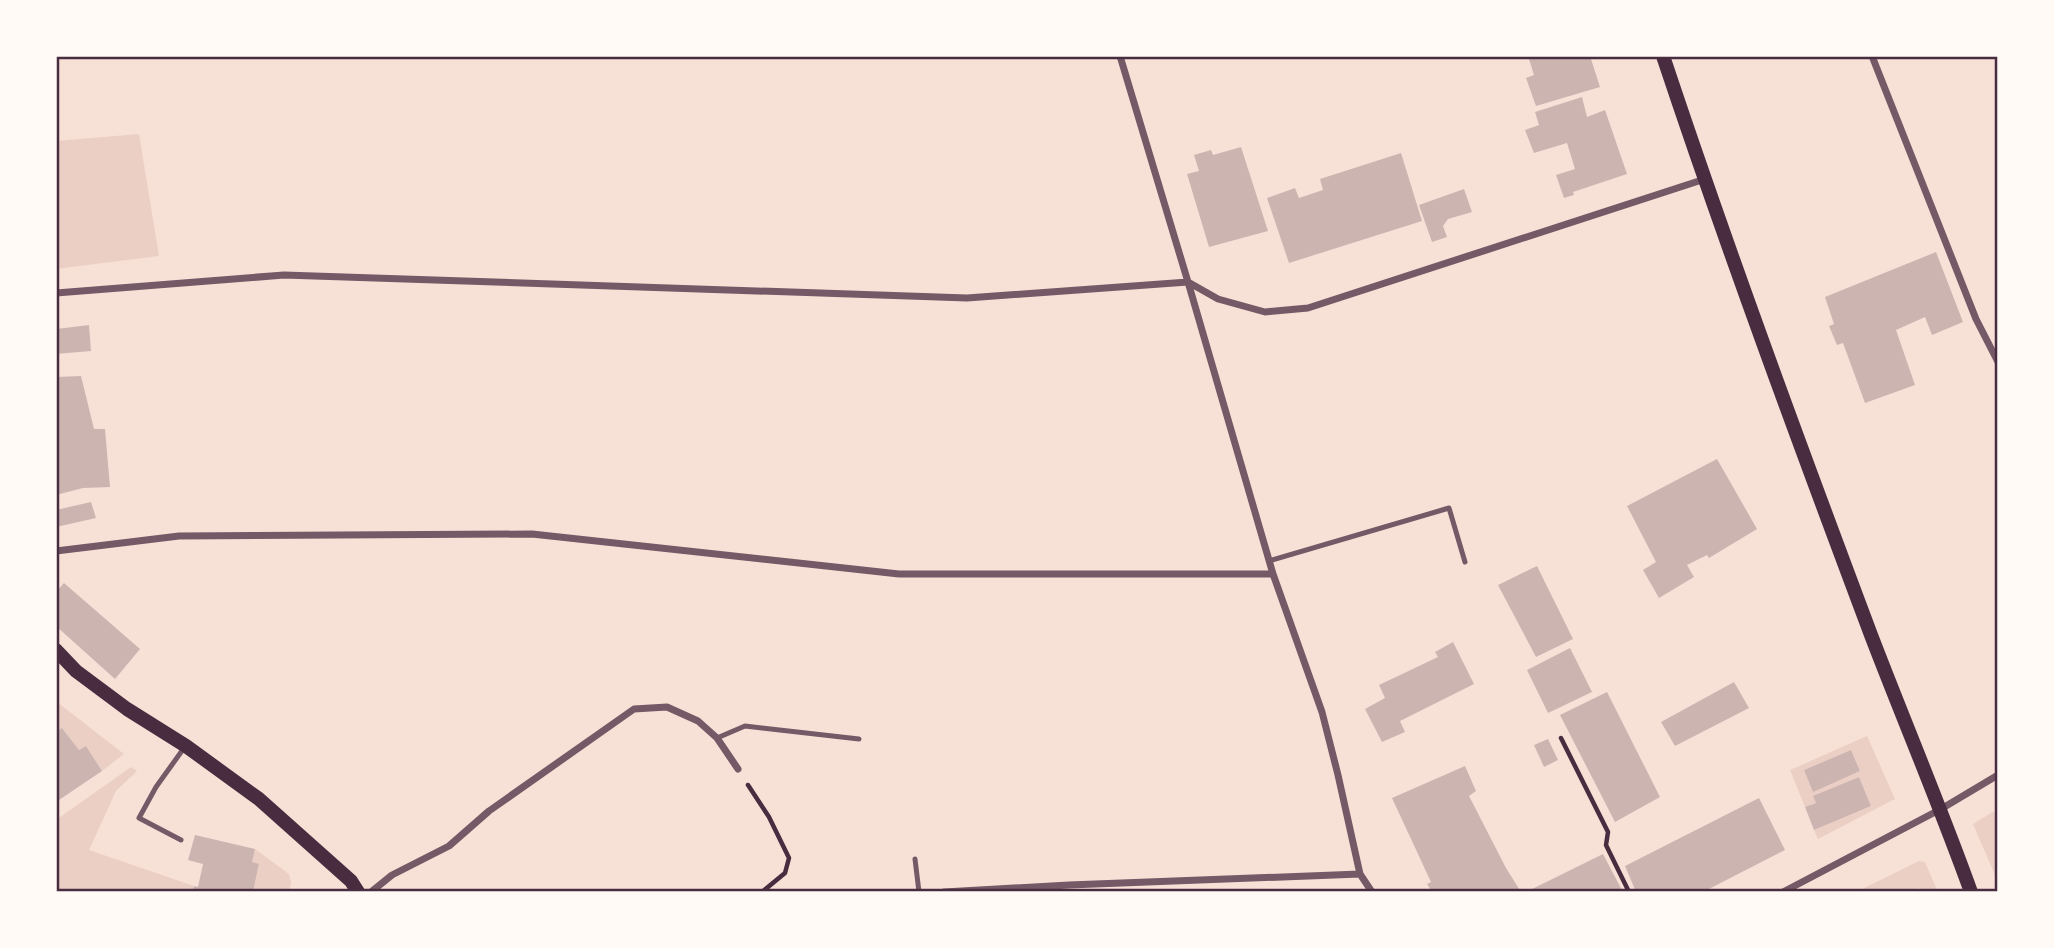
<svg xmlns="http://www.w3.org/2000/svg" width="2054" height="948" viewBox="0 0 2054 948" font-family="'Libre Baskerville',serif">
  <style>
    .green { fill: #ebcfc5; fill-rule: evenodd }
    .building { fill: #ccb4b1 }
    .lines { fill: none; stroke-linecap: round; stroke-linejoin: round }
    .path { stroke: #4a2c40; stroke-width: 4.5 }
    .service { stroke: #755966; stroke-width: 5 }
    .minor { stroke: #755966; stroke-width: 7 }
    .secondary { stroke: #4a2c40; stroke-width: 14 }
    .neatline { fill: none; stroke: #4a2c40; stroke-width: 2.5 }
  </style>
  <rect width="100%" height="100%" fill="#f7e1d7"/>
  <path class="green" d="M139,134L159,256L56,269V141Z
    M57,702L124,754L102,771L86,746L79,750L63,729L56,732Z
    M1867,736L1895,799L1818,839L1814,830L1871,806L1859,777L1814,796L1816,803L1805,807L1790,770ZM1851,750L1860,771L1813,791L1804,770Z
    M131,767L137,771L116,791L89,850L194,886L192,892H56V820Z
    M1994,811L1998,819V882L1973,824Z
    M255,849L289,874L291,883L289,892H253L259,865L252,862Z
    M1919,861L1925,862L1938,892H1921L1919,888L1910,892H1856Z"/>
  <path class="building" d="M1528,56H1590L1600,87L1536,106L1526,78L1534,75Z
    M1582,97L1587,117L1605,110L1627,174L1573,192L1574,195L1564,198L1556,175L1575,169L1567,143L1534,153L1525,130L1539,125L1535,112Z
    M1241,147L1268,231L1209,247L1187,174L1199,171L1194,155L1211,150L1213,155Z
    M1401,153L1422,221L1289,263L1267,198L1295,188L1299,198L1323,190L1320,179Z
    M1464,189L1472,212L1448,219L1443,226L1447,237L1432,242L1419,205Z
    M1936,252L1963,322L1932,335L1925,317L1896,330L1915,385L1865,403L1843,343L1837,345L1829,326L1834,324L1825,297Z
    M89,325L91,351L56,354V329Z
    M81,376L94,429H105L110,487L83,488L56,495V377Z
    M1717,459L1757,529L1709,558L1707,555L1687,565L1694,577L1659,598L1643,570L1656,562L1627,506Z
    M91,502L96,518L56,527V510Z
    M1537,566L1573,639L1536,657L1498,585Z
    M64,583L140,649L115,679L56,626V592Z
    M1453,642L1474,684L1400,721L1405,732L1382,742L1365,709L1385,698L1379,685L1438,657L1435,652Z
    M1570,648L1592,692L1548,713L1527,670Z
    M1734,682L1749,708L1675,746L1661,722Z
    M1607,692L1660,797L1615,822L1560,715Z
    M62,728L79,750L86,746L102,771L56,802V732Z
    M1548,739L1558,760L1544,767L1534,745Z
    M1851,750L1860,771L1813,792L1804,770Z
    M1465,766L1476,791L1469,796L1506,868L1521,892H1432L1427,884L1431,882L1392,798Z
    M1859,777L1871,806L1814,830L1805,807L1816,803L1813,796Z
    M1759,798L1785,850L1703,892H1636L1625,866Z
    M195,835L255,849L252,862L259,864L253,892H192L194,886L198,887L203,864L188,860Z
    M1603,854L1623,892H1526Z"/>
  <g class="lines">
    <path class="path" d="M1561,738L1608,832L1606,845L1629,892
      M748,785L769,817L789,858L785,873L762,892"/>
    <path class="service" d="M1269,561L1449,508L1465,562
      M717,738L745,726L859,739
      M181,840L139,818L156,787L184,748
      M915,859L919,892"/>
    <path class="minor" d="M1120,56L1188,282L1273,574L1322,712L1338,775L1360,874L1372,892
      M1872,56L1976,319L1998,362
      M56,293L284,275L967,298L1188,282L1218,299L1265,312L1308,308L1705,179
      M56,551L179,536L532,534L899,574H1273
      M371,892L392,875L449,846L489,811L634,709L667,707L698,721L717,738L738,769
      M944,892L1069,885L1360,874
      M1783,892L1941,809L1998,775"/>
    <path class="secondary" d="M1663,56C1728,251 1799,443 1871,635C1904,721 1940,806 1971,892
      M56,650L76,671L127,709L186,746L259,799L351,881L358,892"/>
  </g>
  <rect width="2054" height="948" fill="none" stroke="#fffaf5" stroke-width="116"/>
  <rect x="58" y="58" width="1938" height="832" class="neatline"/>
</svg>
